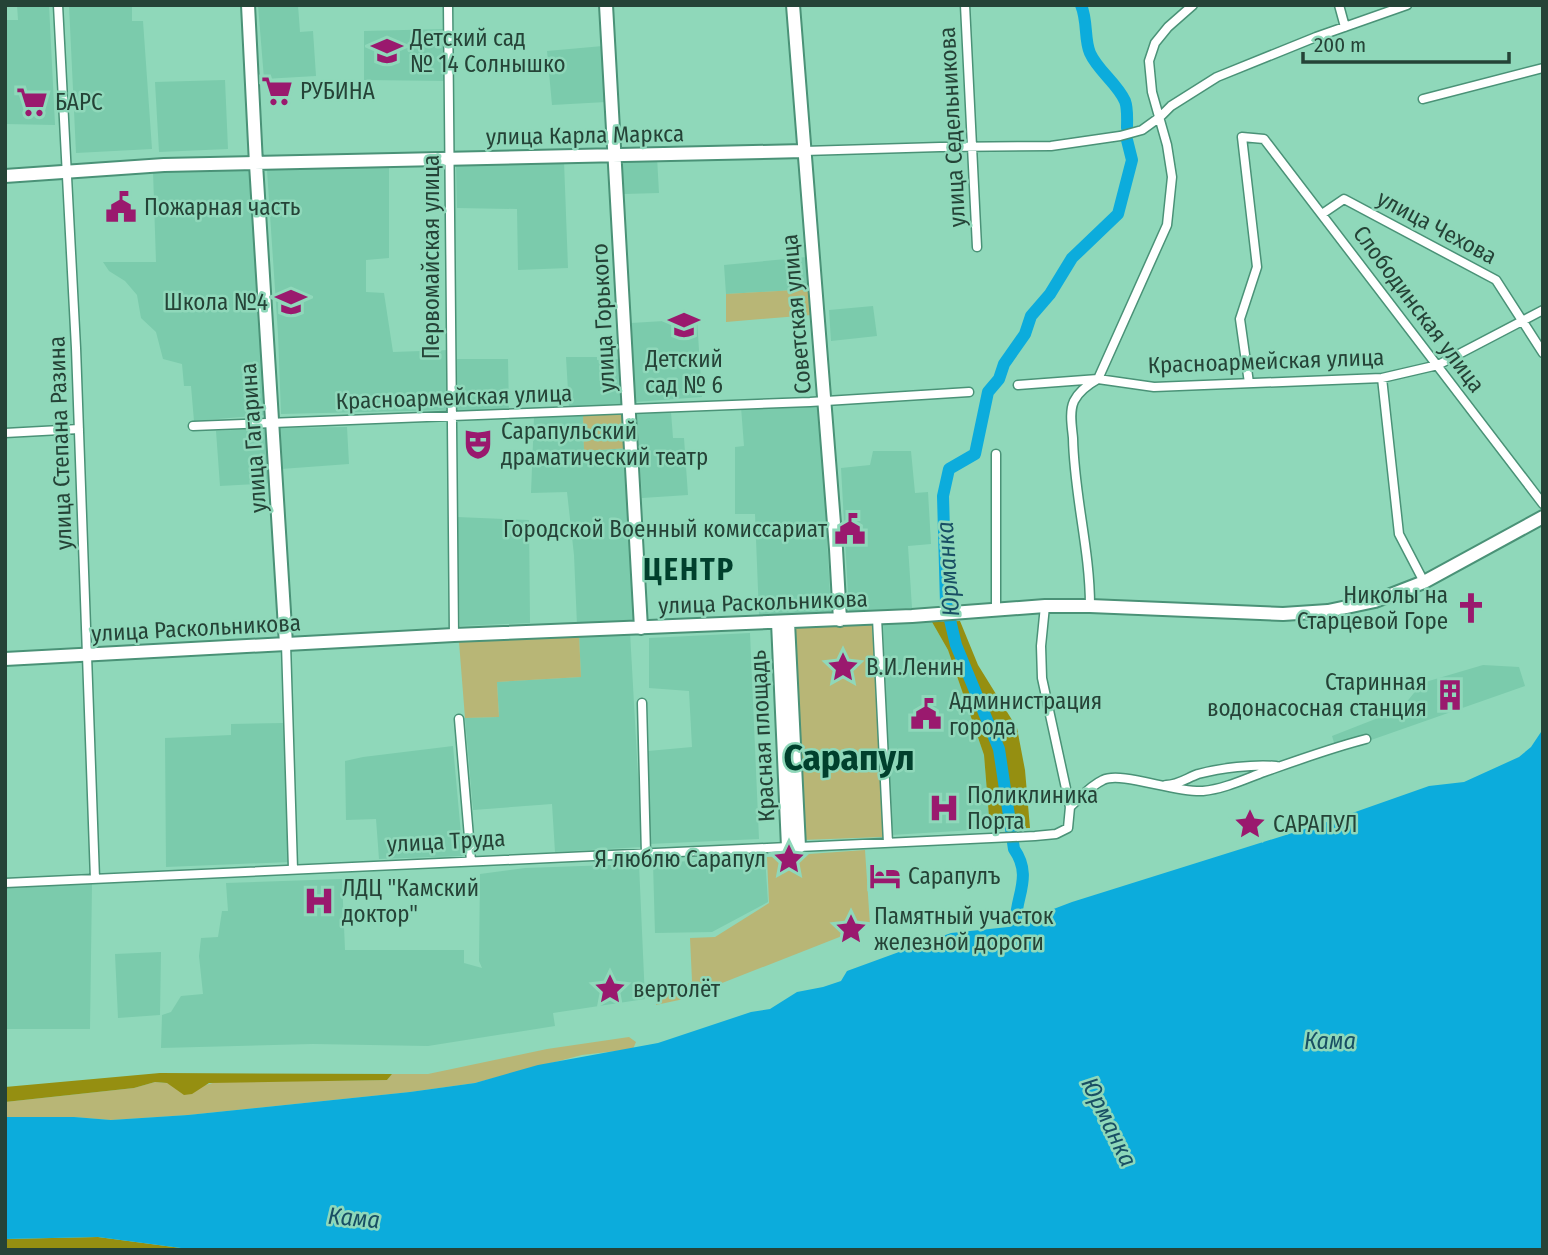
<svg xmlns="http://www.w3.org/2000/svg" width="1548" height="1255" viewBox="0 0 1548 1255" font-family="'Fira Sans Condensed',sans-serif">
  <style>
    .built { fill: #7bcbac }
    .green { fill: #b8b676 }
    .forest { fill: #958f11 }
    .water { fill: #0cacdc }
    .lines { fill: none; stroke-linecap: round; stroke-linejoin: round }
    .river { stroke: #0cacdc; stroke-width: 12 }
    .street-casing { stroke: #4a9277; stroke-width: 11 }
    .secondary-casing { stroke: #4a9277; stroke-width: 16 }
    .street { stroke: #fff; stroke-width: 8 }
    .secondary { stroke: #fff; stroke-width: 12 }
    .labels { text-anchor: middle; stroke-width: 5; stroke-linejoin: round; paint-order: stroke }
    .poi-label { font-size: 23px; fill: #254337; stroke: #8fd8ba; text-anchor: start }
    .street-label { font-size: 23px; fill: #254337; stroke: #8fd8ba }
    .water-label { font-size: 24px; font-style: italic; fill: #194f64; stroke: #8fd8ba }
    .district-label { font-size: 30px; font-weight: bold; letter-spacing: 2px; fill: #01402d; stroke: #8fd8ba }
    .town-label { font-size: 37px; font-weight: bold; fill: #01402d; stroke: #8fd8ba }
  </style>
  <rect width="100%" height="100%" fill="#8fd8ba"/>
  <path class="built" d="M17,5H49L55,125L5,124V20H18Z
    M69,5H132V21H143L152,149L76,153Z
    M258,5H298L300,32L313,31L316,76L264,79Z
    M444,29L446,81L364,80V31Z
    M603,46L606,102L552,105L547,51Z
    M225,80L228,149L159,152L155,82Z
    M657,157L659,193L624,194L621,158Z
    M564,161L568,268L518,270L517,209L457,208L456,164Z
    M389,165V258L366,260V292L384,293L393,352L449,350L448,410L281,414L278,334L267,170Z
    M251,169L266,415L194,421L191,386H184L182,364L163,359L156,332L141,318L137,295L125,281L109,271L103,262H156L153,171Z
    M807,257L811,289L726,294L724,265Z
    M873,306L877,336L831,341L829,310Z
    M697,319L702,397L635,402L631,323Z
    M566,357H597V360L622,359L624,404L569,408Z
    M457,359H508L509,410L457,411Z
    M820,405L831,613L759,615L755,514H735V447L744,446L741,407Z
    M671,412L673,438H684L688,495L642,498L637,414Z
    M583,415L584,451L629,448L636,622L577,625L574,555L567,492L531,493L534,417Z
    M347,427L349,464L281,469L279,428Z
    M271,428L273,483L220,486L216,431Z
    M873,451H911L915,493L928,492L931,544L908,546L912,608L849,612L841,468L870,465Z
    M457,517L529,520L530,623L460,626Z
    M932,622L948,650L984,755L990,829L891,835L883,624Z
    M630,632L642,847L555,852L552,804L473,810L465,718L499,717L497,682L581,677L579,634Z
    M750,633L759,839L649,844L648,751L692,747L689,691L649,688V638Z
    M1483,665L1519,667L1525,686L1337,752L1332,736L1401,709L1422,683Z
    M284,723L290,862L166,867L165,738L231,735V724Z
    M453,746L463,856L379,859L376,819L346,820L345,761L363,757Z
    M765,857L768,902L712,932L655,933L653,863Z
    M639,864L645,999L553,1013L555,1026L428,1046L313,1044L161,1048L162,1015L171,1012L181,996L203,994L199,956L201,938L218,937L222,911H228L226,883L342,879L345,950H464V963L482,968L479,961L480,874L525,868Z
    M92,884L90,1029H5V888Z
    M161,952L160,1015L118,1018L115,954Z"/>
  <path class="green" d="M811,289V315L726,322V294Z
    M583,415H626L629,448L584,451Z
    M872,623L883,837L802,840L792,627Z
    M579,634L581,677L497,682L499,717L465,718L459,642Z
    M865,850L870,925L679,1000L656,1005L657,995L680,989L692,981L690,938L715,937L769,903L767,857Z
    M629,1037L636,1042L633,1049L582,1055L475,1083L410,1092L188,1115L111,1120L74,1117H5V1102L134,1088L155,1082L167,1083L192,1093L202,1086L216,1082L387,1080L392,1074H428L547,1049Z"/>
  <path class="forest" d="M960,621L978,665L1017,728L1025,770L1030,828L990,829L984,755L948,650L932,622Z
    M160,1073L392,1074L387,1080L209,1083L192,1094L184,1095L167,1083L155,1082L134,1088L5,1102V1087Z
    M98,1237L196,1250H5V1239Z"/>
  <path class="water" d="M1543,729V1250H196L98,1237L5,1239V1117H74L111,1120L188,1115L410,1092L475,1083L538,1065L658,1043L751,1012L770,1009L797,992L823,987L841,981L847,971L951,933L1027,925L1043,913L1072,902L1324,823L1429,786L1464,782L1519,757L1531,747Z"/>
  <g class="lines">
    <path class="river" d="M1081,5C1088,22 1084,39 1090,53C1098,71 1117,83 1125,101C1128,109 1127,120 1127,128
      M1021,942C1004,906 1038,883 1014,849L999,749L956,645L946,603L943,496L949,469L975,454L988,392L999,379L1004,364L1025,334L1031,316L1050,294L1072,258L1118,214L1132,160L1127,140"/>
    <defs>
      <path id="street" d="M58,5L76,348L95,879
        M448,5L454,635
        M965,5L977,247
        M1339,5L1345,27
        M1423,99L1543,68
        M804,151L940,147L1051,146L1120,136L1142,130L1160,117L1171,106L1217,77L1316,37L1407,5
        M1322,214L1344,199L1496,280L1543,353
        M1382,378L1399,534L1424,582
        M1249,383L1240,319L1257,267L1242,137L1264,139L1543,504
        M1018,385L1098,379L1154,387L1382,378L1438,365L1543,310
        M193,426L810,402L969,392
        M5,433L79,429
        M1090,606C1090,549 1074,495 1073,438C1072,427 1069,412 1074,401C1079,391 1089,384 1098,379L1167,225L1172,177L1167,145L1152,92L1149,61L1155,43L1168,27L1193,5
        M996,611V454
        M877,618L888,843
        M286,644L293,869
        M642,703L646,854
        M459,719L471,861
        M1166,785C1178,785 1187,778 1198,774C1221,768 1253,764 1276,766
        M1070,807C1081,797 1090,786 1103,780C1121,771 1175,793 1203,791C1224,789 1245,779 1264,772C1298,760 1331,748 1366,739
        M799,847L1035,836L1056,834L1068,828L1070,807L1042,678L1041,646L1045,606
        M5,883L788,847"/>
      <path id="secondary" d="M248,5L256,164L286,644
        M606,5L641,628
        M793,5L836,549L840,620
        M5,176L164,165L804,151
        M778,622L788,847H799L788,622
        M5,659L454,635L912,616L1045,606H1090L1283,614L1328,611L1375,601L1424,582L1543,517"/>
    </defs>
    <use href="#street" class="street-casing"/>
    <use href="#secondary" class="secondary-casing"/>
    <use href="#street" class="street"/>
    <use href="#secondary" class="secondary"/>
  </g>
  <defs>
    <symbol id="school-bare" viewBox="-9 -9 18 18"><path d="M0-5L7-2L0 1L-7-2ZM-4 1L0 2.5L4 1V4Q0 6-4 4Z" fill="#9a196e" stroke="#8fd8ba" stroke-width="2.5" paint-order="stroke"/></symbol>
    <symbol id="supermarket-bare" viewBox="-9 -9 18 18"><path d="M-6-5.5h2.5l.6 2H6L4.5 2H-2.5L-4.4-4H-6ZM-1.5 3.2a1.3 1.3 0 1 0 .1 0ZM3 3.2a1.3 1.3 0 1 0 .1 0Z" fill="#9a196e" stroke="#8fd8ba" stroke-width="2.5" paint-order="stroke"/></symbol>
    <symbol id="civic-bare" viewBox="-9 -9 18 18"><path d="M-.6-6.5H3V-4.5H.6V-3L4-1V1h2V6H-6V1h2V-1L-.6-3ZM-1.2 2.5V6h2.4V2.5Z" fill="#9a196e" stroke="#8fd8ba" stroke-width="2.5" paint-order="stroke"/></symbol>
    <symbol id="theatre-bare" viewBox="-9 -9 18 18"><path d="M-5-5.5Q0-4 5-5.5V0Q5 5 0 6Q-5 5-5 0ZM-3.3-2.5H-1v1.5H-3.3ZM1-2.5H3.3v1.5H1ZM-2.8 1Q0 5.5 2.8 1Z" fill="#9a196e" stroke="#8fd8ba" stroke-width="2.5" paint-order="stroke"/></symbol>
    <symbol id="church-bare" viewBox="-9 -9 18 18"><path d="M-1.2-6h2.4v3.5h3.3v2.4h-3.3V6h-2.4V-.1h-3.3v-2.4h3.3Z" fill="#9a196e" stroke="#8fd8ba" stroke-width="2.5" paint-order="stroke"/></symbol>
    <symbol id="sight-bare" viewBox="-9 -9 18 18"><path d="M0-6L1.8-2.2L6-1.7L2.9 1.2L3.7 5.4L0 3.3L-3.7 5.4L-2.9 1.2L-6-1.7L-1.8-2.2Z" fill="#9a196e" stroke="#8fd8ba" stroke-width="2.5" paint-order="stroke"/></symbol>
    <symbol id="building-bare" viewBox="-9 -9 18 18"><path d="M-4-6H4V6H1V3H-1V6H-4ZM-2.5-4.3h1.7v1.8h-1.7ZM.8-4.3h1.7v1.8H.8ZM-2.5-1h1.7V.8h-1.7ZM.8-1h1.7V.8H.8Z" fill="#9a196e" stroke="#8fd8ba" stroke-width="2.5" paint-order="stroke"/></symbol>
    <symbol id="hospital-bare" viewBox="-9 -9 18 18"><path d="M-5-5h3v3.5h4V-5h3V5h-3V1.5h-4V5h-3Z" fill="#9a196e" stroke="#8fd8ba" stroke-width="2.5" paint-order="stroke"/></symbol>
    <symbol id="hotel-bare" viewBox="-9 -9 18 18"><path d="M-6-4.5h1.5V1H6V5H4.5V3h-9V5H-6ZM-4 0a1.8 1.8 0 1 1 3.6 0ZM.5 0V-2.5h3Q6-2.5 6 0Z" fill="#9a196e" stroke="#8fd8ba" stroke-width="2.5" paint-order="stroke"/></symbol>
  </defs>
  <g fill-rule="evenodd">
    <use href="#school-bare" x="365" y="29" width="44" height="44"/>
    <use href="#supermarket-bare" x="255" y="69" width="44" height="44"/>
    <use href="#supermarket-bare" x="10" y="80" width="44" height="44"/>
    <use href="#civic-bare" x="99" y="185" width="44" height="44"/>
    <use href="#school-bare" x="269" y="280" width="44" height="44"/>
    <use href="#school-bare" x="662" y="303" width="44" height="44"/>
    <use href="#theatre-bare" x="456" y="422" width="44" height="44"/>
    <use href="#civic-bare" x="828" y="507" width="44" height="44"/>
    <use href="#church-bare" x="1449" y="586" width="44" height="44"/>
    <use href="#sight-bare" x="821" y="645" width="44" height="44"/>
    <use href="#building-bare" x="1428" y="673" width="44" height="44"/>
    <use href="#civic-bare" x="904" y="692" width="44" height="44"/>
    <use href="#hospital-bare" x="922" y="786" width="44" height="44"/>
    <use href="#sight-bare" x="1228" y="802" width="44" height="44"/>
    <use href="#sight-bare" x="767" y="837" width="44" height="44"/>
    <use href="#hotel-bare" x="863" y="854" width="44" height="44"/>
    <use href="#hospital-bare" x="297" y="879" width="44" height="44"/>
    <use href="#sight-bare" x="829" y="907" width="44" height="44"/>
    <use href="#sight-bare" x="588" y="967" width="44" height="44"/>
  </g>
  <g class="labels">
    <g class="poi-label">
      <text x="410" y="46">Детский сад<tspan x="410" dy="26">№ 14 Солнышко</tspan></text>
      <text x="300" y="99">РУБИНА</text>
      <text x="55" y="110">БАРС</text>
      <text x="144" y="215">Пожарная часть</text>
      <text x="268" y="310" text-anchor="end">Школа №4</text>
      <text x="684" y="367" text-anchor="middle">Детский<tspan x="684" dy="26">сад № 6</tspan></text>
      <text x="501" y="439">Сарапульский<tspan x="501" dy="26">драматический театр</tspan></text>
      <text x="827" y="537" text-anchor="end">Городской Военный комиссариат</text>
      <text x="1448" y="603" text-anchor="end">Николы на<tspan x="1448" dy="26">Старцевой Горе</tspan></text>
      <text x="866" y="675">В.И.Ленин</text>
      <text x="1427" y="690" text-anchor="end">Старинная<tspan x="1427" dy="26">водонасосная станция</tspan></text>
      <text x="949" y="709">Администрация<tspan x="949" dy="26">города</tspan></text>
      <text x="967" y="803">Поликлиника<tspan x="967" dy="26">Порта</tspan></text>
      <text x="1273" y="832">САРАПУЛ</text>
      <text x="766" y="867" text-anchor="end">Я люблю Сарапул</text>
      <text x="908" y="884">Сарапулъ</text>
      <text x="342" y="896">ЛДЦ "Камский<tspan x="342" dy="26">доктор"</tspan></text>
      <text x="874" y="924">Памятный участок<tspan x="874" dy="26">железной дороги</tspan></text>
      <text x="633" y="997">вертолёт</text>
    </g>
    <g class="street-label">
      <text transform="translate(952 127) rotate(-93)" y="8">улица Седельникова</text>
      <text transform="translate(585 135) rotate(-1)" y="8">улица Карла Маркса</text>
      <text transform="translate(1437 227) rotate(28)" y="8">улица Чехова</text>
      <text transform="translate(431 257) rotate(-90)" y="8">Первомайская улица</text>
      <text transform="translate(1419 309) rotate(53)" y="8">Слободинская улица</text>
      <text transform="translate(796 314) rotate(-95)" y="8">Советская улица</text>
      <text transform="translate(603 318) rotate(-93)" y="8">улица Горького</text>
      <text transform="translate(1266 361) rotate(-2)" y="8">Красноармейская улица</text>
      <text transform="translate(454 397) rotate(-2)" y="8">Красноармейская улица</text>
      <text transform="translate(253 438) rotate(-94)" y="8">улица Гагарина</text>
      <text transform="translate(60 443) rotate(-92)" y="8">улица Степана Разина</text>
      <text transform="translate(763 602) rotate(-2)" y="8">улица Раскольникова</text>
      <text transform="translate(196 628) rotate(-3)" y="8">улица Раскольникова</text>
      <text transform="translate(762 736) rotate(-93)" y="8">Красная площадь</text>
      <text transform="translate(446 841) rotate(-3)" y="8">улица Труда</text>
    </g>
    <g class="water-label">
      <text transform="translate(948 569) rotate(-94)" y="8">Юрманка</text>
      <text x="1330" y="1049">Кама</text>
      <text transform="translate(1109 1122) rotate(64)" y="8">Юрманка</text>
      <text transform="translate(354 1218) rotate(5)" y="8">Кама</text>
    </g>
    <g class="district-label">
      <text x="689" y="580">ЦЕНТР</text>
    </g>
    <g class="town-label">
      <text x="849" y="770">Сарапул</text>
    </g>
  </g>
  <rect width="1548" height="1255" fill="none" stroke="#254337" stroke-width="14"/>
  <path d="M1303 52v10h206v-10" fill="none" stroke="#254337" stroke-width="3.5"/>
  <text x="1314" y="52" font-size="21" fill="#254337" stroke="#8fd8ba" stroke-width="5" paint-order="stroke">200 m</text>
</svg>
